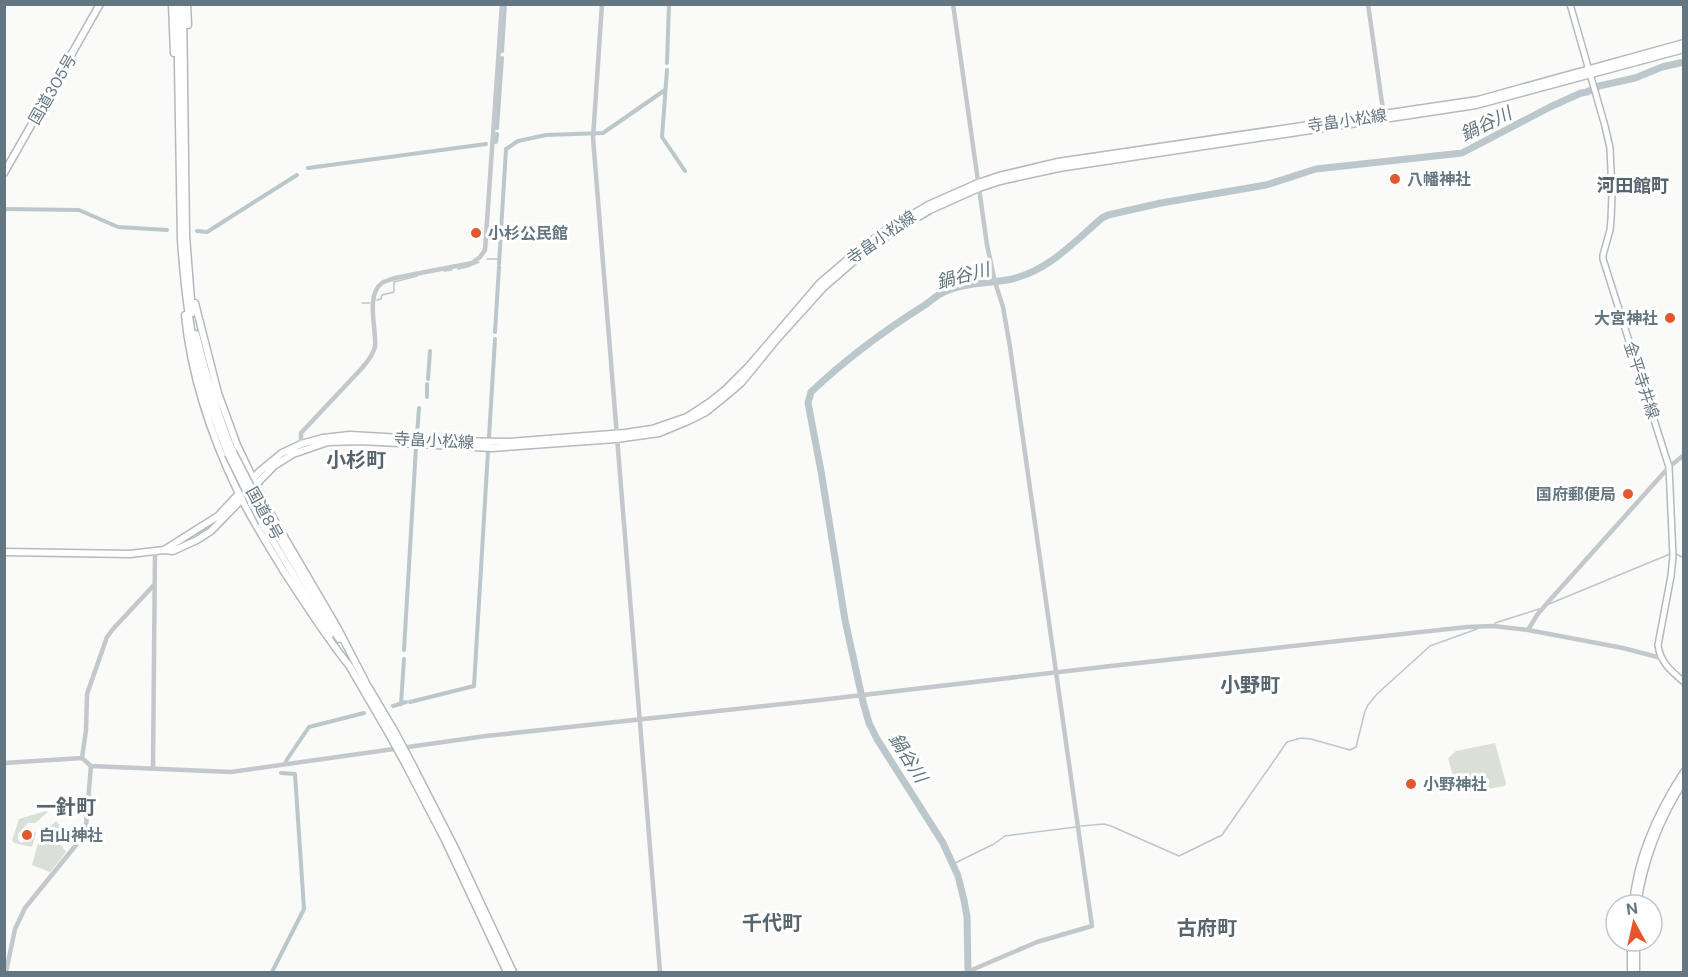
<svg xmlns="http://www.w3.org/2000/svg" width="1688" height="977" viewBox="0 0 1688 977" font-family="'DM Sans','Noto Sans JP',sans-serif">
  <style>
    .green { fill: #dadfd7 }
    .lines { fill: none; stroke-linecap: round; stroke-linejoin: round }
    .stream { stroke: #bbc7cb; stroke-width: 1.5 }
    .canal { stroke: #bbc7cb; stroke-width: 4 }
    .river { stroke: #bbc7cb; stroke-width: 7 }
    .secondary-casing { stroke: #b3babf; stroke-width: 8 }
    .primary-casing { stroke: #b5babe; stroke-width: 9 }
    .trunk-casing { stroke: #b4b9bd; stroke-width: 9 }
    .tertiary { stroke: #c3c8cc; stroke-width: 4.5 }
    .secondary { stroke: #fff; stroke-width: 5 }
    .primary { stroke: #fff; stroke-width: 6 }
    .trunk { stroke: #fff; stroke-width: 6 }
    .trunk-bridge-casing { stroke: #b4b9bd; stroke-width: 9; stroke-linecap: butt }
    .trunk-bridge { stroke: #fff; stroke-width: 6 }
    .poi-dot { fill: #e4572e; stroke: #fff; stroke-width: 2 }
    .labels { text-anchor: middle; stroke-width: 6; stroke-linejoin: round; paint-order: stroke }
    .street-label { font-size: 16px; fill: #657683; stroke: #fff }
    .poi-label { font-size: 16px; font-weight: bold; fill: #657683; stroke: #fff; text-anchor: start }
    .water-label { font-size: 18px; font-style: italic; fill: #60757c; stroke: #fff }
    .neighbourhood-label { font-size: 18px; font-weight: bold; fill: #57646e; stroke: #fff }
    .quarter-label { font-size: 20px; font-weight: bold; fill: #57646e; stroke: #fff }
  </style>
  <rect width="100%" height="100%" fill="#fafaf8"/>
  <path class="green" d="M1495,743L1506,783L1505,786L1463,793L1457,790L1448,758L1456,751Z
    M46,811L48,812L35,823H28L18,834V840L22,843L35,832L36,833L32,847L14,843L12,840L19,819Z
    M56,821L65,832L56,838L66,852L50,872L32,865L40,836Z"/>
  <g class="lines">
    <path class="stream" d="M487,259H499
      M458,269L467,267L479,262
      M444,271L452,270
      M377,300L381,299L382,295L394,292V282L417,276
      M362,303H370
      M1549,604L1670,554H1676L1684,558
      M1495,623L1539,609
      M1081,826L1104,824L1111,826L1179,856L1222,835L1287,742L1301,738L1311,739L1350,750L1356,747L1365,711L1368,705L1377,694L1430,646L1477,629
      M953,864L994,844L1005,836L1076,827"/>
    <path class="canal" d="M502,51L505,4
      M667,63L669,4
      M667,70L662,137L685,171
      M497,128L502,58
      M496,142L497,134
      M308,168L486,144
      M4,209L79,210L118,227L167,230
      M197,231L207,232L297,175
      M499,264L506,149L518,141L546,135L603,133L665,90
      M495,332L499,267
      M428,379L430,351
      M427,397V384
      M417,435L419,408
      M489,437L495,339
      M404,650L416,447
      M410,702L474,686L488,451
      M401,704L404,659
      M393,706L406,702
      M286,761L309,727L364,713
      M272,972L304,909L295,774L281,773"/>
    <path class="river" d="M968,972L967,917L964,900L958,876L943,843L877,739L869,723L863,702L845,620L821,471L808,403L811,392C846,359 885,330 925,305C931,301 937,295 944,292C965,282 989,284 1012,279C1049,270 1074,242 1102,218L1108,215L1161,203L1266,185L1316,169L1462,153L1550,107L1581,93L1587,92L1599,86L1635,78L1662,67L1684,62"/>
    <defs>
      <path id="secondary" d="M1570,4L1605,126L1610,148L1612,193L1611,220L1610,230L1603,255V259L1669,467L1673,556L1671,576L1658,645C1660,662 1671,671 1684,682"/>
      <path id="primary" d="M164,550L218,516L260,471L282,453L301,444L323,438L350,435L454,441L509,442L625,433L652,429L687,417L710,402L726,389L749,366L820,283L861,248L888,229L928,205L978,183L999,176L1058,162L1478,100L1684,43
        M4,552L130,554L164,550L173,551L197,540L211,531L274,466L293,454L328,442L361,441L492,448L616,439L659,433L688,421L706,412L727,395L741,383L777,339L824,287L862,254L891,233L930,210L979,188L1000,181L1059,168L1476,105L1684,49
        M1633,905C1637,857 1658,812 1684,772
        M1637,905C1643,862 1660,817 1684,781
        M1631,972V941
        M1636,972V941"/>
      <path id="trunk" d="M172,4L174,53
        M177,4L181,240C184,284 189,327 199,369C206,398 217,426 228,454
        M183,4L186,236L192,313
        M187,4L188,25
        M4,173L100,4
        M195,303L218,393L237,445L265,504L337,627L365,681
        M185,315C191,377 212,438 239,494C252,520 268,545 283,570C305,604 326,637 351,668
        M196,334C206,375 217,414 233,452
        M268,520L339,639
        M262,523L330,635
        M350,667L389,734
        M363,678L395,732
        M412,764L455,848L513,972
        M406,765L445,840L507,972"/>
    </defs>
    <use href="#secondary" class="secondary-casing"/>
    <use href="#primary" class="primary-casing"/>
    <use href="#trunk" class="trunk-casing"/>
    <path class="tertiary" d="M602,4L593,138L660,972
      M953,4L987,245L995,282L1003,307L1010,347L1092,926L1037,942L967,972
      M1368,4L1384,117
      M301,447V433L363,367C368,361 373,354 375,347C377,330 365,295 382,283C385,281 390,280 395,278L472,263L480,257L485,250L502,4
      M1661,658L1623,648L1528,630L1537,615L1549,601L1669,467L1684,455
      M82,758L86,730L87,694L107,637L113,629L154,585
      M4,763L82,758L91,766L231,772L486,736L820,700L1111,666L1467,627L1493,626L1528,630
      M153,768L155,551
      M6,972L15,929L25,908L76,845L86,825L91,766"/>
    <use href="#secondary" class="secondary"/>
    <use href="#primary" class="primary"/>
    <use href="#trunk" class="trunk"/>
    <defs>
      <path id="trunk-bridge" d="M233,452L268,520
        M228,454L262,523
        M395,732L412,764
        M389,734L406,765"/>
    </defs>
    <use href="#trunk-bridge" class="trunk-bridge-casing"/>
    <use href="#trunk-bridge" class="trunk-bridge"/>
  </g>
  <g class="poi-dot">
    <circle cx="1395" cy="179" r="6"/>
    <circle cx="476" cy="233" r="6"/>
    <circle cx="1670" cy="318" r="6"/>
    <circle cx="1628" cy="494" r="6"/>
    <circle cx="1411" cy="784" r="6"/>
    <circle cx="27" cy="835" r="6"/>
  </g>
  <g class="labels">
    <g class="street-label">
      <text transform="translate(52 89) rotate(-60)" y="6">国道305号</text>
      <text transform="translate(1347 120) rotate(-8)" y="6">寺畠小松線</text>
      <text transform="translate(881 237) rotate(-35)" y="6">寺畠小松線</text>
      <text transform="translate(1642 380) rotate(72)" y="6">金平寺井線</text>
      <text transform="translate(434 440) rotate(3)" y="6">寺畠小松線</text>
      <text transform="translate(265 513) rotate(61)" y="6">国道8号</text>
    </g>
    <g class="poi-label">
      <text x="1407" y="185">八幡神社</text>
      <text x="488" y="239">小杉公民館</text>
      <text x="1658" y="324" text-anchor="end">大宮神社</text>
      <text x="1616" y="500" text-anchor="end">国府郵便局</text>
      <text x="1423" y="790">小野神社</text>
      <text x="39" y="841">白山神社</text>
    </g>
    <g class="water-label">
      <text transform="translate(1486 124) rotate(-26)" y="6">鍋谷川</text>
      <text transform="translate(963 276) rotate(-15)" y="6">鍋谷川</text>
      <text transform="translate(908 758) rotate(58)" y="6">鍋谷川</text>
    </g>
    <g class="neighbourhood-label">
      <text x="1633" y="192">河田館町</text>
    </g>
    <g class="quarter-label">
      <text x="356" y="467">小杉町</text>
      <text x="1250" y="692">小野町</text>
      <text x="66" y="814">一針町</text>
      <text x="772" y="930">千代町</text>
      <text x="1207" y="935">古府町</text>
    </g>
  </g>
  <rect width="1688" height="977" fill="none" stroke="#657683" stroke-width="12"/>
  <g transform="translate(1634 923) rotate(352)"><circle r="28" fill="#ffffff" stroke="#c1c8cd" stroke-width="1.5"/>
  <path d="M0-4.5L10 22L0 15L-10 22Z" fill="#e4572e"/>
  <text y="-9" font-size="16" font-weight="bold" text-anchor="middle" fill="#657683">N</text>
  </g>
</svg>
